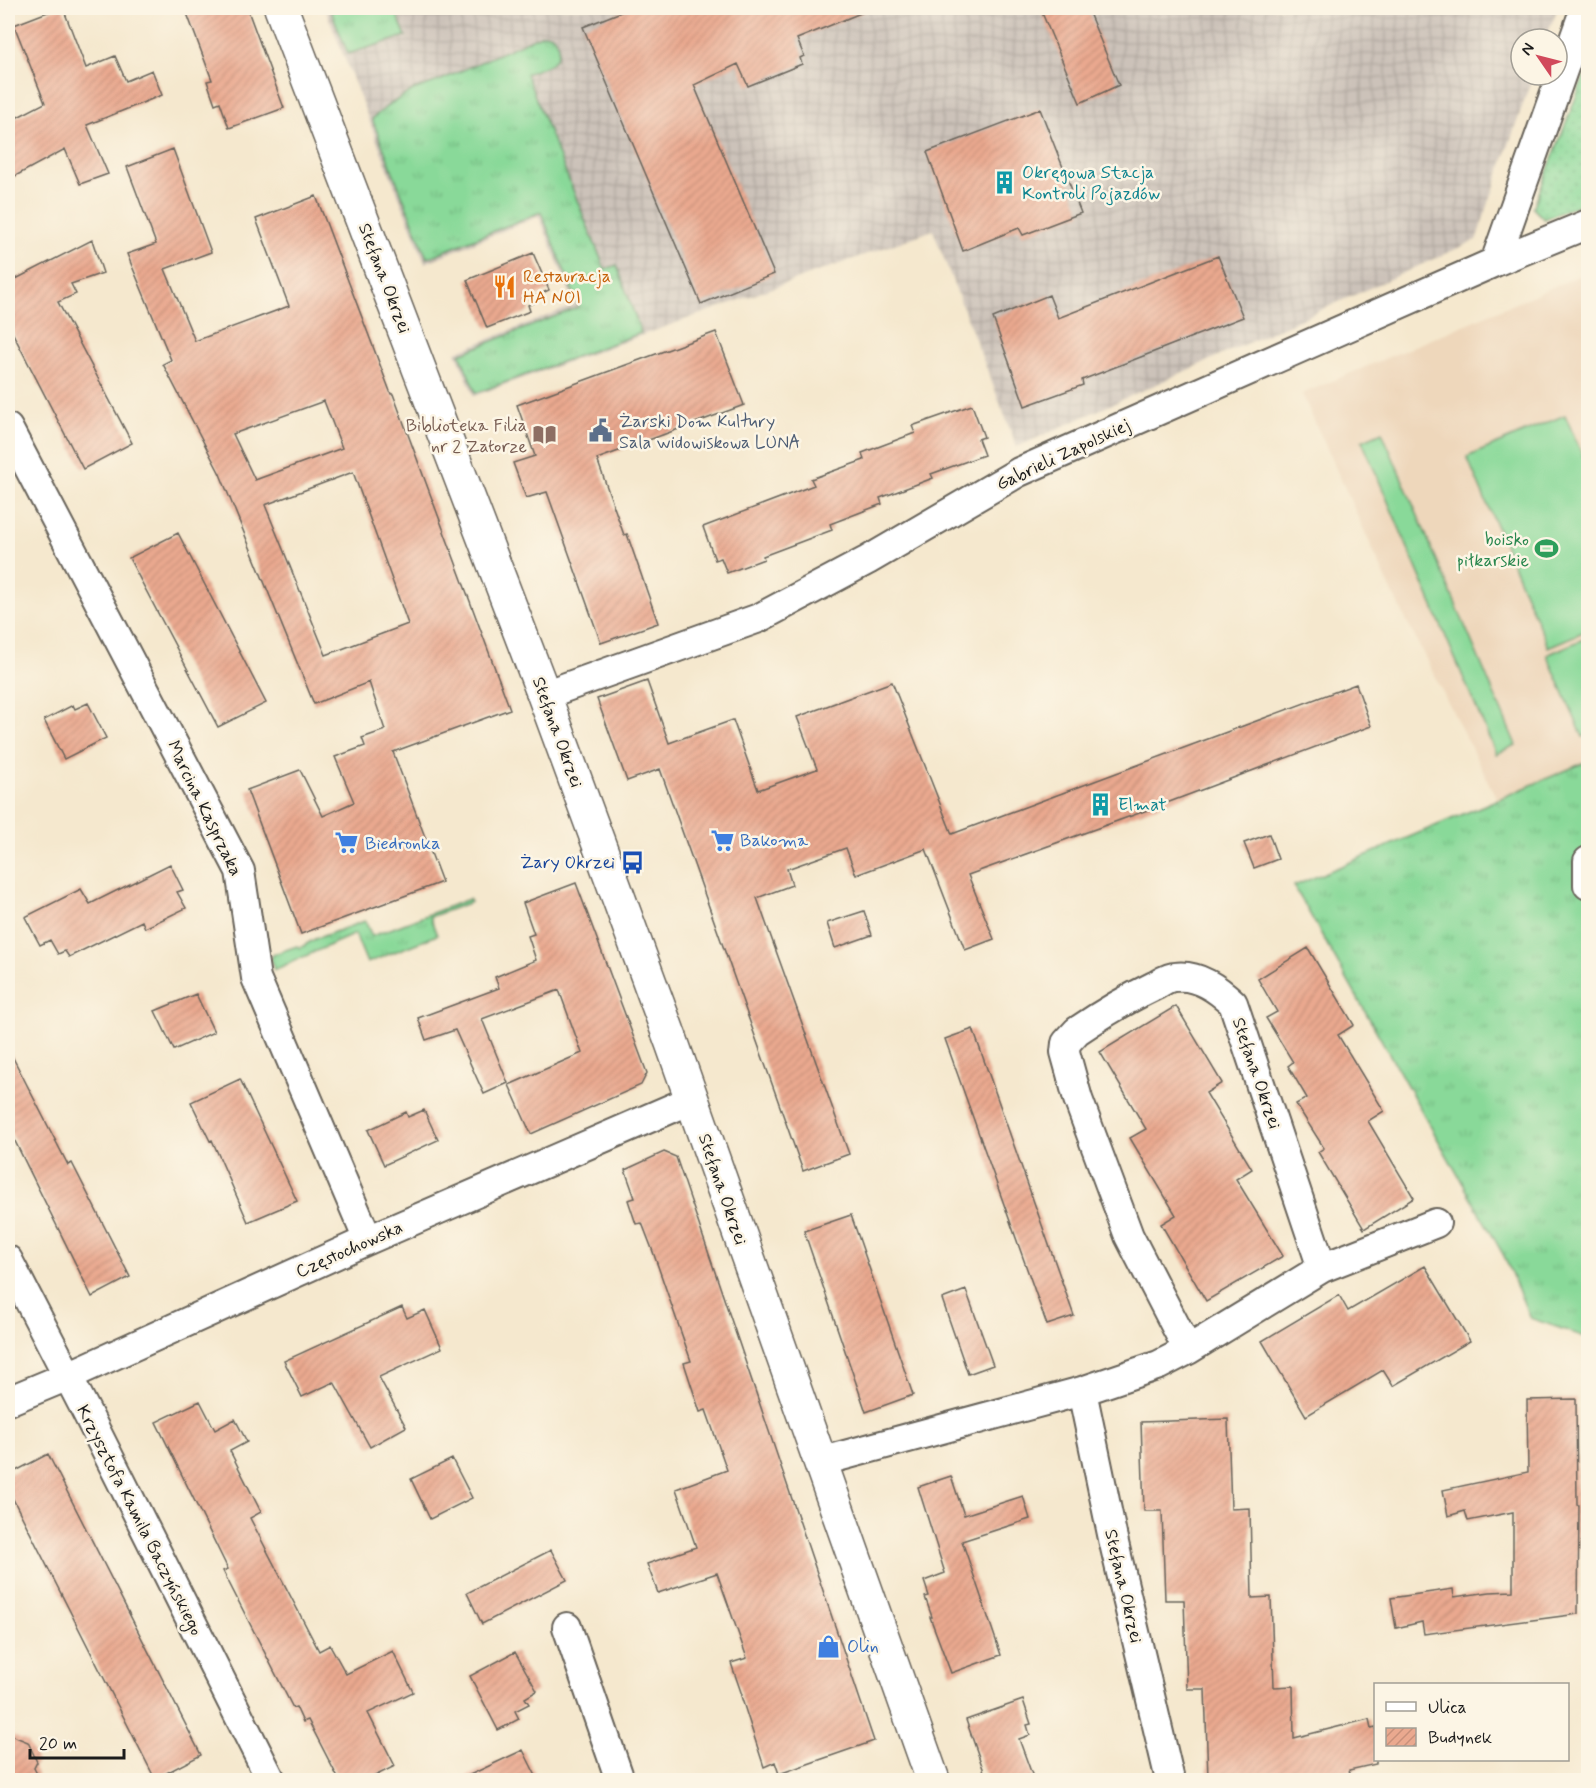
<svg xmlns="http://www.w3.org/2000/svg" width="1596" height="1788" viewBox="0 0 1596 1788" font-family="Mynerve,sans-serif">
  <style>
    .built { fill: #eed7bb }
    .industrial { fill: url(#industrial-grid) }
    .grass { fill: url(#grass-tufts); stroke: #527a5a; stroke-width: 1.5 }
    .park { fill: url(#park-dots); stroke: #527a5a; stroke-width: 1.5 }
    .pitch { fill: #89d999; stroke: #527a5a; stroke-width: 1.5 }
    .building { fill: url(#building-hatch); fill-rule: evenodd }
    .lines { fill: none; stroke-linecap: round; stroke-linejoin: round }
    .minor-casing { stroke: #68635a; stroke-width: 32 }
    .tertiary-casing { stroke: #68635a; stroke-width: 36 }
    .minor { stroke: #fff; stroke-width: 28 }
    .tertiary { stroke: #fff; stroke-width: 33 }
    .labels { text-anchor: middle; stroke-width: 5; stroke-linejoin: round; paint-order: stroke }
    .culture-label { font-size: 18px; fill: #0d838f; stroke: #fcf5e5; text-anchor: start }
    .food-label { font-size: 18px; fill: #c56008; stroke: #fcf5e5; text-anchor: start }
    .street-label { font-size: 18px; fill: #1c1c1c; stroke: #fcf5e5 }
    .service-label { font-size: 18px; fill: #4e5e75; stroke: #fcf5e5; text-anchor: start }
    .education-label { font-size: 18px; fill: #785e54; stroke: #fcf5e5; text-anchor: end }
    .leisure-label { font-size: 18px; fill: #27864d; stroke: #fcf5e5; text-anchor: end }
    .shop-label { font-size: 18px; fill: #366cbe; stroke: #fcf5e5; text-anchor: start }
    .transit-label { font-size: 18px; fill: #164399; stroke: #fcf5e5; text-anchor: end }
  </style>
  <defs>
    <pattern id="industrial-grid" width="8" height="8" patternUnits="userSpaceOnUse" patternTransform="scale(1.5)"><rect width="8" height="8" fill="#ccc2b9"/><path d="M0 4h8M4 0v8" fill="none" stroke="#afa69e"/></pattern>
    <pattern id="grass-tufts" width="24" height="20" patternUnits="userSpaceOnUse" patternTransform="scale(1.5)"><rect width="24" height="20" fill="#89d999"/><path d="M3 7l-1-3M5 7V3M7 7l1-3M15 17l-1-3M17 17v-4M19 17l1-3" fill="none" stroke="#76ba83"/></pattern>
    <pattern id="park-dots" width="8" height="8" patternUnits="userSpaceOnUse" patternTransform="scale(1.5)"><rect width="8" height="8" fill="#89d999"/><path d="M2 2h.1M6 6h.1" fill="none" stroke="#76ba83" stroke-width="1.8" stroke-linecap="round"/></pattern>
    <pattern id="building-hatch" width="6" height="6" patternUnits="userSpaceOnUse" patternTransform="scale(1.5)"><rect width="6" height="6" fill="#eaa98f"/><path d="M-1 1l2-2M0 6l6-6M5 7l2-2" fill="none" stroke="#c8917b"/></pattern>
  </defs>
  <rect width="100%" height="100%" fill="#fcf5e5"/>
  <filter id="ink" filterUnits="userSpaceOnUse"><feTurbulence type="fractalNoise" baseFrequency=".0167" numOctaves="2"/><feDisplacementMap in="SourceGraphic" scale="12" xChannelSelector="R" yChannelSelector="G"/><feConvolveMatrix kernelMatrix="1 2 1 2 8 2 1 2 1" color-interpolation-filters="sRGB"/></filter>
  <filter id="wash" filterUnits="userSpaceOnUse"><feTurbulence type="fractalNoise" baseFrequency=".008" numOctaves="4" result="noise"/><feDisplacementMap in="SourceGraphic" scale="24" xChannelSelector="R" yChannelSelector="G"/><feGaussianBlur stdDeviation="1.35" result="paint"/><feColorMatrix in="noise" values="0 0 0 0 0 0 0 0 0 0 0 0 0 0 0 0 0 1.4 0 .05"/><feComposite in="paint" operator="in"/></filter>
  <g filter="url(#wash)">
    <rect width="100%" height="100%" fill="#f5e8ce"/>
    <path class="built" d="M1588,272V761L1497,799L1393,594L1302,394Z"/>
    <path class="industrial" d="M325,8H1558L1545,39H1521V75H1533L1476,240L1017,447L933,230L474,396L456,352L575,305L539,216L425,263Z"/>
    <path class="grass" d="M330,8H394L406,36L348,54Z
      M543,34H550C561,41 561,56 550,64C543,68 533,71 526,74L605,269L617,265L641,333L476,393L460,354L579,307L541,212L427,258L372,119L387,106L413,90L441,80Z
      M1588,761V1338L1530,1318L1504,1256L1294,886Z
      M469,899L471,902L430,917L437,935L367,963L355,934L274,970L271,958L274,954L297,946L300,948L315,939L365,921L372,936Z"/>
    <path class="park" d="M1588,66V201L1544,219L1533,208Z"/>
    <path class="pitch" d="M1565,415L1588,468V630L1548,647L1467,457Z
      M1382,432L1516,745L1496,754L1362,441Z
      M1588,637V735L1583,737L1547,655Z"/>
    <g id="blocks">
      <path class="building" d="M58,8H63L86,68L115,56L126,81L152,70L162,95L87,125L108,174L80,184L65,149L8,180V122L45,103L14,25Z
        M185,8H247L284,108L229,128L220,102L215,104L207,81L212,80Z
        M631,8H873L797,39L804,56L800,58L802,64L748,86L738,64L694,85L774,274L701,304L583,27Z
        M1040,8H1087L1119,85L1080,103Z
        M1040,109L1081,213L1023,235L1019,228L963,251L927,152Z
        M173,149L211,252L165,269L195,341L289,306L256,219L316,196L391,394H393L510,709L393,752L442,882L301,934L247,790L300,770L323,816L354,802L335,757L365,746L362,738L385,730L369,682L314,704L220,474L163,364L171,360L127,254L156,244L127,167ZM324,401L342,448L255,480L233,434ZM353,472L408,624L326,655L265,505Z
        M92,240L103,273L71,284L76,294L58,302L132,443L83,469L8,324V283Z
        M533,253L549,290L534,297L536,302L528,305L530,311L487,328L467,280Z
        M1218,256L1243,317L1082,380L1083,385L1025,406L993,318L1049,295L1058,318Z
        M716,332L744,405L597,459L624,535L627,534L658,623L601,643L547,492L526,498L513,463L535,456L517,405Z
        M972,405L984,437L978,439L984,455L931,474L933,478L880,498L882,504L830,524L832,530L763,556L764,559L727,573L721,558L715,560L703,527L814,485L811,479L864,460L862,453L915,433L912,426Z
        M178,533L266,703L218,727L129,558Z
        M647,681L669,743L733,720L758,790L817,769L797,717L892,682L952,834L1356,684L1371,726L1156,807L968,875L994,939L965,950L926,849L856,875L846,848L787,869L792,885L757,898L849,1154L803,1171L660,769L627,781L597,699Z
        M88,703L106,738L64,759L44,720L73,705L75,709Z
        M1269,834L1278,859L1254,868L1244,843Z
        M170,864L183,890L177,892L186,908L145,928L142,921L69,957L65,951L58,954L50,940L40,945L25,917L81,889L90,904Z
        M576,883L647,1073L641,1085L531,1134L509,1085L582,1053L559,990L482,1019L508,1083L484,1094L455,1030L426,1040L418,1018L499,988L495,977L536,960L528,936L534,934L523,903Z
        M864,911L872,935L835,948L827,923Z
        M1308,948L1354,1025L1338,1035L1384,1111L1368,1121L1414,1198L1364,1229L1318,1152L1324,1148L1296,1104L1307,1098L1288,1066L1293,1062L1266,1018L1277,1012L1258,979Z
        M196,994L214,1032L174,1050L155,1011Z
        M1176,1006L1222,1083L1206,1093L1252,1169L1236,1179L1283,1256L1206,1301L1161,1224L1176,1215L1130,1138L1146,1129L1100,1052Z
        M973,1029L1074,1316L1047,1325L945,1039Z
        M8,1048L68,1165L72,1163L130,1277L92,1297L8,1127Z
        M240,1079L297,1201L248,1222L212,1140L210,1141L191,1102Z
        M424,1110L438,1140L384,1165L368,1130L406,1112L408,1117Z
        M664,1152L676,1157L874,1741L779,1774L775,1762L764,1767L741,1696L742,1695L731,1663L747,1658L717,1573L658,1593L647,1564L696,1547L676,1489L727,1470L706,1410L700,1412L684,1363L691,1361L652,1249L642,1223L636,1224L628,1200L635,1198L625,1170Z
        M851,1215L913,1395L866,1412L804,1231Z
        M1425,1266L1470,1341L1393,1386L1383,1370L1306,1416L1262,1341L1339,1295L1348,1311Z
        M966,1290L993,1365L968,1374L942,1299Z
        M402,1307L407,1318L425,1310L442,1348L379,1377L406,1427L370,1447L334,1382L302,1397L284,1361Z
        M1576,1399L1577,1505H1579L1578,1614L1424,1634L1422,1622L1396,1628L1391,1598L1453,1589L1454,1597L1490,1592L1513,1591V1512L1468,1521L1465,1511L1448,1516L1443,1490L1528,1472L1527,1400Z
        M200,1401L215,1430L235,1419L247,1442L230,1451L261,1512L250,1518L319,1651L330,1645L346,1674L393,1651L413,1692L368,1713L395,1766L367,1780H339L308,1720L303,1722L296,1707L293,1708L223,1571L228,1569L156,1422Z
        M1228,1419L1231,1509L1250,1508L1252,1598L1271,1597L1274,1687L1293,1686L1294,1738L1369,1719L1371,1728L1376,1727V1764L1349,1770L1352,1780H1227V1778H1208L1205,1689H1187L1184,1600H1165L1162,1511H1144L1141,1422Z
        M48,1454L201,1755L155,1779L8,1489V1475Z
        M452,1459L472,1498L430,1519L411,1479Z
        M951,1476L964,1515L1023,1496L1030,1519L962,1541L1001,1655L951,1673L930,1617H932L925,1597L929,1596L924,1581L945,1573L918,1487Z
        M551,1550L567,1580L482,1624L467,1593Z
        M515,1652L537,1691L525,1698L529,1704L515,1711L519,1719L498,1730L470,1676Z
        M1023,1700L1031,1724L1027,1725L1030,1735L1019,1739L1034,1780H987L966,1720Z
        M8,1734L28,1742L37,1762L34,1768L40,1780H8Z
        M523,1750L538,1780H459Z"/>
    </g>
  </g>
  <g filter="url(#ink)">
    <use href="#blocks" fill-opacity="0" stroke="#68635a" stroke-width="1.5"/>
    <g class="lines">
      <defs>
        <path id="minor" d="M1495,262L1585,8
          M8,428L240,871L256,978L368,1240
          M544,695L759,618L868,560L1019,472L1495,262L1588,224
          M1588,861V885
          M8,1260L86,1411L271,1780
          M1188,1350L1129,1236L1078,1099L1065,1052L1066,1043L1077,1031C1102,1014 1127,999 1154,986C1160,983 1168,977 1175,977C1198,974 1218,989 1233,1003L1322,1268
          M1082,1391L1113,1539L1170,1780
          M8,1401L68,1376L368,1240L691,1100
          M819,1462L1082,1391L1159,1365L1188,1350L1322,1268L1436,1223
          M567,1627L620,1780"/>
        <path id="tertiary" d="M281,8L544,695L672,1043L933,1780"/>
      </defs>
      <use href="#minor" class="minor-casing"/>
      <use href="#tertiary" class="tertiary-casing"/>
      <use href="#minor" class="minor"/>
      <use href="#tertiary" class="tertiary"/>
    </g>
  </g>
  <defs>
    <symbol id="building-bare" viewBox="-9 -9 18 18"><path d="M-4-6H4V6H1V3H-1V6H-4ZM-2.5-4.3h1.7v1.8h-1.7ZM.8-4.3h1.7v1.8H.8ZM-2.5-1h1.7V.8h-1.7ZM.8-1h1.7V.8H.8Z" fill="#0f9aa8" stroke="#fcf5e5" stroke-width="2.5" paint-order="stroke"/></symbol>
    <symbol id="restaurant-bare" viewBox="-9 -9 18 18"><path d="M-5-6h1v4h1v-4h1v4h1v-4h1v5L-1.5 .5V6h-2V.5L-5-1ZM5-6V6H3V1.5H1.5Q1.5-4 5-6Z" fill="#e8710a" stroke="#fcf5e5" stroke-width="2.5" paint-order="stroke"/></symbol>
    <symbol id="civic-bare" viewBox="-9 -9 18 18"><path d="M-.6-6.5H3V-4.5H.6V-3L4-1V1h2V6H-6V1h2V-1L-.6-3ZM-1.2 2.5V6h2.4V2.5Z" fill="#5c6f8a" stroke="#fcf5e5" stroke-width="2.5" paint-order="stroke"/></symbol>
    <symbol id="library-bare" viewBox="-9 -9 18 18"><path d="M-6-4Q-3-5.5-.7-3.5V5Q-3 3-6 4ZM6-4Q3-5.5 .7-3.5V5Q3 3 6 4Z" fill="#8d6e63" stroke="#fcf5e5" stroke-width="2.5" paint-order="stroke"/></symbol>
    <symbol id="stadium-bare" viewBox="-9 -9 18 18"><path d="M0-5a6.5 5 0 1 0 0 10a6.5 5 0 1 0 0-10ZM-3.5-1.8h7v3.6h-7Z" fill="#2e9e5b" stroke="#fcf5e5" stroke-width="2.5" paint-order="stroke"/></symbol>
    <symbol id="supermarket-bare" viewBox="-9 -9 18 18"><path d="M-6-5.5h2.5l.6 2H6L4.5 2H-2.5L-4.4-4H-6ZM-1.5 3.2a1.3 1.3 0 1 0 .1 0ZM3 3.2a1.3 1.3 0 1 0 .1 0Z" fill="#3f7fe0" stroke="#fcf5e5" stroke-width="2.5" paint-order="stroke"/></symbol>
    <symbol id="bus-bare" viewBox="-9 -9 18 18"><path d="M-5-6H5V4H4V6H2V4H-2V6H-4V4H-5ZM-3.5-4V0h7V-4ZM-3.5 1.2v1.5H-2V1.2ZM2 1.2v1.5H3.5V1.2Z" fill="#1a4fb4" stroke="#fcf5e5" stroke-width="2.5" paint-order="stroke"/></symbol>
    <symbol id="shop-bare" viewBox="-9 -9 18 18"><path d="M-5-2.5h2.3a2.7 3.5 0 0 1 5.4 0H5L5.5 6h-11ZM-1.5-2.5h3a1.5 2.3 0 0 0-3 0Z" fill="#3f7fe0" stroke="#fcf5e5" stroke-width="2.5" paint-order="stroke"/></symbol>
  </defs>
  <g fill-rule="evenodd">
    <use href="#building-bare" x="988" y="166" width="33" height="33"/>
    <use href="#restaurant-bare" x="488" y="270" width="33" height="33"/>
    <use href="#civic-bare" x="584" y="414" width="33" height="33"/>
    <use href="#library-bare" x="528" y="418" width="33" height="33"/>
    <use href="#stadium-bare" x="1530" y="532" width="33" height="33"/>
    <use href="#building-bare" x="1084" y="788" width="33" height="33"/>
    <use href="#supermarket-bare" x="706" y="824" width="33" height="33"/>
    <use href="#supermarket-bare" x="330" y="826" width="33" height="33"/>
    <use href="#bus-bare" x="616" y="846" width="33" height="33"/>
    <use href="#shop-bare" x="812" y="1630" width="33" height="33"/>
  </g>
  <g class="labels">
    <g class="culture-label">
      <text x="1022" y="178">Okręgowa Stacja<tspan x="1022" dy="21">Kontroli Pojazdów</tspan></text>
      <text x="1118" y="810">Elmat</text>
    </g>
    <g class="food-label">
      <text x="523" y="282">Restauracja<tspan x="523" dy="21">HA NOI</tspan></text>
    </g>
    <g class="street-label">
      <text transform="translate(385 278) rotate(69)" y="6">Stefana Okrzei</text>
      <text transform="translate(1063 454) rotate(-25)" y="6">Gabrieli Zapolskiej</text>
      <text transform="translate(558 732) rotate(70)" y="6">Stefana Okrzei</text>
      <text transform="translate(205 808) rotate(64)" y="6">Marcina Kasprzaka</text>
      <text transform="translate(1257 1073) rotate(71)" y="6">Stefana Okrzei</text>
      <text transform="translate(723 1189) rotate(71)" y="6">Stefana Okrzei</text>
      <text transform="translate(349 1249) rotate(-24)" y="6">Częstochowska</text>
      <text transform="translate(140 1520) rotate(63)" y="6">Krzysztofa Kamila Baczyńskiego</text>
      <text transform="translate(1124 1586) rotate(77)" y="6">Stefana Okrzei</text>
    </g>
    <g class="service-label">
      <text x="619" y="427">Żarski Dom Kultury<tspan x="619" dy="21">Sala widowiskowa LUNA</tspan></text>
    </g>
    <g class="education-label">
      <text x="527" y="431">Biblioteka Filia<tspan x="527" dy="21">nr 2 Zatorze</tspan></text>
    </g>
    <g class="leisure-label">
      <text x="1529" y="545">boisko<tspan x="1529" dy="21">piłkarskie</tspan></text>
    </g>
    <g class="shop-label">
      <text x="740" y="846">Bakoma</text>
      <text x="365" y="849">Biedronka</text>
      <text x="847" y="1652">Olin</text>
    </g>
    <g class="transit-label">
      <text x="615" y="868">Żary Okrzei</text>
    </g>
  </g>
  <rect width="1596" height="1788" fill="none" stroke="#fcf5e5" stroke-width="30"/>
  <rect x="1374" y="1683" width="195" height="78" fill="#fcf5e5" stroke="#a29e95" stroke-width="1.5"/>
  <rect x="1386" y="1702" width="30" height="9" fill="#ffffff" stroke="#a29e95" stroke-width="1.5"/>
  <text x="1428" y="1713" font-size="18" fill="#1c1c1c">Ulica</text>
  <rect x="1386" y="1728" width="30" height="18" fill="url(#building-hatch)" stroke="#a29e95" stroke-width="1.5"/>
  <text x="1428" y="1743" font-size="18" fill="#1c1c1c">Budynek</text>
  <g transform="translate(1539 57) rotate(305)"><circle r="28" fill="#fcf5e5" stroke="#a29e95" stroke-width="1.5"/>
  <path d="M0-4.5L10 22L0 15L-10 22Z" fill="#d1495b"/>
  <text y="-9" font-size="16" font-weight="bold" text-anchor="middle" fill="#1c1c1c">N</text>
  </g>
  <path d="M30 1749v9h94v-9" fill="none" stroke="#1c1c1c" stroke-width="3"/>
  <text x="39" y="1749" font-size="18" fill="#1c1c1c" stroke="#fcf5e5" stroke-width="4.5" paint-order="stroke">20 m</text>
</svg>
